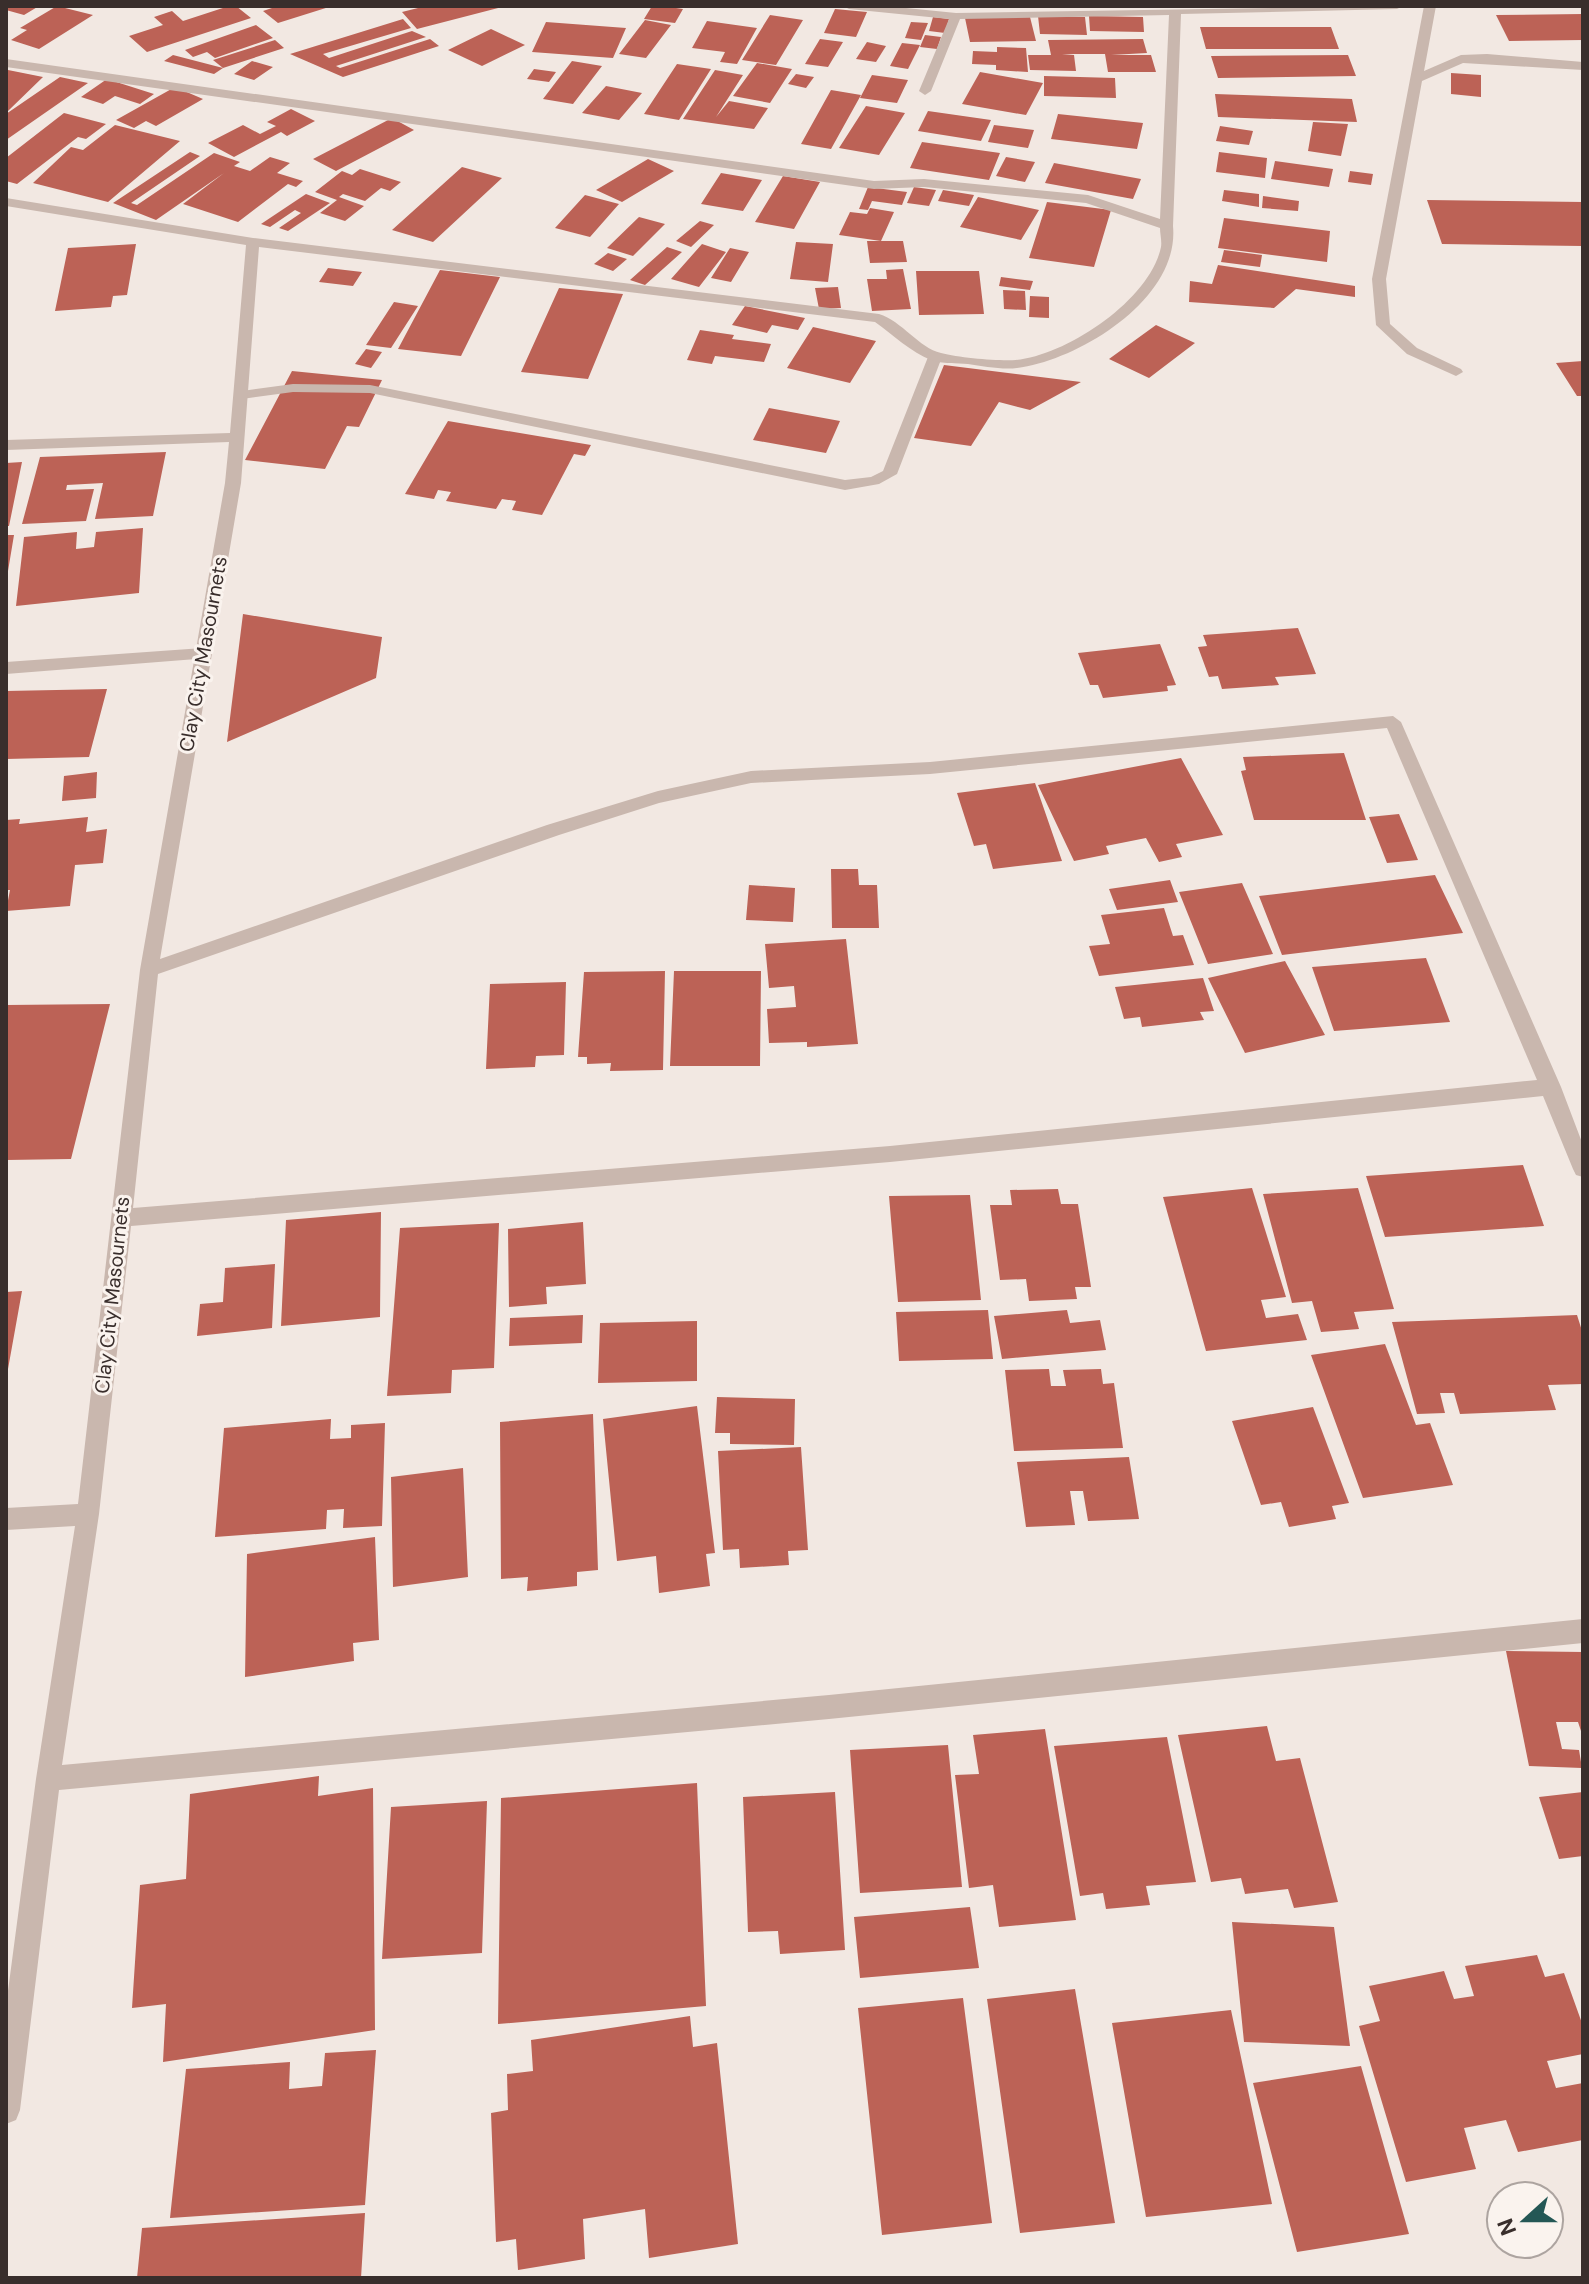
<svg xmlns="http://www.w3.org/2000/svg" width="1589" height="2284" viewBox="0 0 1589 2284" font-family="'DM Sans',sans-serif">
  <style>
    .building { fill: #bc6256 }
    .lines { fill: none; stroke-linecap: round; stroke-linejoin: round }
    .service { fill: #c9b7ae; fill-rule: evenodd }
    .minor { fill: #c9b7ae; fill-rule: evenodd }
    .labels { text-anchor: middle; stroke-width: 6; stroke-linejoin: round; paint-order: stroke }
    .street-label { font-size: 20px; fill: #392e2c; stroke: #faf3ee }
  </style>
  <rect width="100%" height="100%" fill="#f2e8e2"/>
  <path class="building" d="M9,6H39L24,15L6,10Z
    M57,6L93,15L39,49L11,40L27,30L20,28Z
    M229,6H236L251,18L147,52L129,36L163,25L154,17L172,11L183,21Z
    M278,6H329V7L278,23L263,11Z
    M426,6H502V7L417,29L402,12Z
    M652,6H662L683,9L675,23L644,19Z
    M835,9L867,12L856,37L824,33Z
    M1583,14V40L1509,41L1496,15Z
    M770,15L803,20L776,65L742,60Z
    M1038,16L1085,17L1087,35L1040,34Z
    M1089,16L1143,17L1144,32L1090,31Z
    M933,17L949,19L945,33L929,31Z
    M1030,17L1036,41L970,42L965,18Z
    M403,19L411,28L323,54L329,58L412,31L426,37L336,66L340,68L430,39L439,46L343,77L290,54Z
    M645,20L671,25L646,58L619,54Z
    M707,21L757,28L737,64L720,62L725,52L692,48Z
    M546,22L626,28L613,58L532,52Z
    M911,22L928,23L921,40L905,38Z
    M256,25L273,38L215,58L207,52L193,57L185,50Z
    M1200,27H1331L1339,49H1206Z
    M491,29L525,45L482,66L448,50Z
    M925,35L941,37L937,49L920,47Z
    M820,39L843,42L828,67L805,64Z
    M1143,39L1147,53L1111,55H1151L1156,72H1108L1105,54H1062L1074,55L1076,71L1030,70L1028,55H1051L1048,40Z
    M275,40L284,48L223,68L213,60Z
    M867,42L886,46L876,62L856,59Z
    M902,43L920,45L908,69L890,66Z
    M997,47L1026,48L1028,72L996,70V65L972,64L973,51L997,52Z
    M173,55L223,68L214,74L164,61Z
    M1348,55L1356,76L1218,78L1211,56Z
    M252,61L273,67L254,80L234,74Z
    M572,61L602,66L573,104L543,99Z
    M757,63L792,69L770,103L733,96Z
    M677,64L711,69L679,120L644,114Z
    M534,69L556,72L549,82L527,79Z
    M8,70L43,77L8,111L6,72Z
    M715,70L743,75L716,117L729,101L768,108L754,129L683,119Z
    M980,72L1043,83L1026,115L962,104Z
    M1451,73L1481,75V97L1451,94Z
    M796,74L814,77L806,88L788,84Z
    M872,75L908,80L897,103L860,98Z
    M1044,76L1115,78L1116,98L1044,96Z
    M60,77L88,83L6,140V114Z
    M107,79L154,94L140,104L115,96L103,104L81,97Z
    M606,86L642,93L619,120L582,113Z
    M175,87L203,99L156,126L146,121L134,128L116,120Z
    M831,90L861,95L831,149L801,144Z
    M1215,94L1352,99L1357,122L1218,117Z
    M866,106L905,113L879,155L839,148Z
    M291,109L315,121L287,136L281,132L234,157L208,143L243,125L260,134L276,126L267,122Z
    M928,111L991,120L981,141L918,131Z
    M64,113L106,124L86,139L78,137L17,184L6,181V158Z
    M1058,114L1143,123L1137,149L1051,139Z
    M392,118L414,130L336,171L313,159Z
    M1313,122L1348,124L1341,156L1308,151Z
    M115,125L180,141L108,202L33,183L71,147L83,150Z
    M994,125L1034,130L1028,148L988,142Z
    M1220,126L1253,131L1249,145L1216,141Z
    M922,142L1000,153L989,180L910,168Z
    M190,152L200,156L131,203L137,205L214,153L240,162L234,166L250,171L270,157L290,163L277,173L303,181L296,187L288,184L238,222L183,204L224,173L156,220L113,203Z
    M1219,152L1267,158L1265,178L1216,172Z
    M1006,157L1035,162L1025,182L996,176Z
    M648,159L674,171L622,202L596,190Z
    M1275,161L1333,169L1329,187L1271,179Z
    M1054,163L1141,179L1133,199L1045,183Z
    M462,167L502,178L433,242L392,230Z
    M360,169L401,182L390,191L381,188L365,201L343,194L339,197L364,206L345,221L320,213L337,200L315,192L342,171L352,175Z
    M1350,171L1373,174L1371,185L1348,182Z
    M721,173L762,180L743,211L701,204Z
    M783,176L820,182L794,229L755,222Z
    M868,187L907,192L902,205L872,201L868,210L859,209Z
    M914,187L936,190L929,206L907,203Z
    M943,190L974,195L969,206L938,201Z
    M1224,190L1259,194V207L1222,201Z
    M306,194L330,203L288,231L279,228L301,213L295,210L270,227L261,224Z
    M585,195L619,204L590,237L555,228Z
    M1263,196L1299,201L1298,211L1262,208Z
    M978,197L1039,210L1021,240L960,227Z
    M1427,200L1583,202V246L1442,244Z
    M1047,202L1111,210L1094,267L1029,258Z
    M870,208L894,212L881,241L839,235L850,212L867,214Z
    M639,217L665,224L633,256L607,248Z
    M1224,218L1330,231L1327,262L1218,248Z
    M700,221L714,225L691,247L676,241Z
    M867,241H903L907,262L870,263Z
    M796,242L833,244L828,282L790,279Z
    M136,244L127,295L113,296L111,307L55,311L68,248Z
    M702,244L726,252L699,287L671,279Z
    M667,247L682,252L645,285L630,280Z
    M730,248L749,252L731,282L711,278Z
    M1224,250L1262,255L1260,267L1221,262Z
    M608,253L627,259L613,271L594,264Z
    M1218,265L1355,286V297L1296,289L1274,308L1189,302L1190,281L1212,284Z
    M328,268L362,272L353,286L319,282Z
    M903,269L911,309L872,311L867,279H887L886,270Z
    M440,270L500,277L461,356L398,349Z
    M916,271H979L984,314L919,315Z
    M1001,277L1033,281L1030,290L999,286Z
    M838,287L841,308L819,309L815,288Z
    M559,288L623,294L588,379L521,372Z
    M1003,290L1025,291L1026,310L1004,309Z
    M1030,296L1049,297V318L1029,317Z
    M394,302L418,306L391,348L366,345Z
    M745,306L805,318L798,330L772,325L767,333L732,325Z
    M1156,325L1195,343L1149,378L1109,359Z
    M813,327L876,341L850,383L787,368Z
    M700,330L734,335L732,339L771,344L764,362L715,356L712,364L687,360Z
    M366,349L382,352L371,368L355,364Z
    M1583,361V396H1577L1556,363Z
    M944,365L1081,382L1030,410L999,402L971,446L914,438Z
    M292,371L382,380L359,427L347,426L325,469L245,460Z
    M769,408L840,421L826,453L753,440Z
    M448,421L591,445L585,456L574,454L542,515L512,510L516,501L502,499L496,509L446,501L451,492L438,490L434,499L405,494Z
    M166,452L153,516L95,519L103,483L67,485L66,490L94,489L86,521L22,524L40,457Z
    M22,462L9,526H6V463Z
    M143,528L139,593L16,606L24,537L77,532L76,549L94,547L96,532Z
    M6,535H14L8,571H6Z
    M243,614L382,637L376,678L227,742Z
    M1298,628L1316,674L1275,677L1279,685L1222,689L1218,676L1209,677L1198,647L1207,646L1203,635Z
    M1160,644L1176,685L1167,686L1168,691L1103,698L1098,685H1090L1078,653Z
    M107,689L89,757L6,759V691Z
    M1344,753L1366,820H1254L1241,771L1246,770L1243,757Z
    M1181,758L1223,835L1176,844L1182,857L1159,862L1146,838L1106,846L1109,854L1074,861L1038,785Z
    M97,772L96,798L62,801L64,776Z
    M1035,783L1062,861L993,869L986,844L974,846L957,793Z
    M1399,814L1418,860L1387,863L1369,817Z
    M88,817L86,832L107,829L103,863L75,865L70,906L6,911L10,890H6V820L20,819L19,824Z
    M831,869H858L859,885H877L879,928H832Z
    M1435,875L1463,933L1282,955L1259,896Z
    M1170,880L1178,902L1117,910L1109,889Z
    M1242,883L1273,954L1208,964L1179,892Z
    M749,885L795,888L793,922L746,920Z
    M1164,908L1173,936L1183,935L1194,965L1099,976L1089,946L1110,944L1101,915Z
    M846,939L858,1044L807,1047V1042L769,1043L767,1009L796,1007L794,986L769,988L765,944Z
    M1426,958L1450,1022L1334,1031L1312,967Z
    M1285,961L1325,1035L1245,1053L1208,978Z
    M665,971L663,1070L610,1071L611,1063L587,1064V1057H578L584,972Z
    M674,971H761L760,1066H670Z
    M1203,978L1214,1011L1200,1012L1204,1020L1142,1027L1140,1017L1124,1019L1115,987Z
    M566,982L564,1055L536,1056L535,1067L486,1069L490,984Z
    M110,1004L71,1159L6,1160V1005Z
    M1523,1165L1544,1226L1385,1237L1366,1176Z
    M1252,1188L1286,1297L1261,1300L1266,1318L1298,1314L1307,1340L1206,1351L1163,1197Z
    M1358,1188L1394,1309L1354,1312L1359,1329L1321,1332L1312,1301L1292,1303L1263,1194Z
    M1058,1189L1061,1204H1078L1091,1287H1075L1077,1299L1029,1301L1026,1279L1000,1280L990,1205H1012L1010,1190Z
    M970,1195L981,1300L898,1302L889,1196Z
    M381,1212L380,1317L281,1326L286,1220Z
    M583,1222L586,1284L546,1287L547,1304L509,1307L508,1229Z
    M499,1223L494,1368L452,1370L451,1393L387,1396L400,1228Z
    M275,1264L272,1328L197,1336L200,1304L223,1302L225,1268Z
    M22,1291L8,1369H6V1292Z
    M988,1310L993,1359L899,1361L896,1312Z
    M1067,1310L1070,1323L1100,1320L1106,1350L1002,1359L994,1316Z
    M583,1315L582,1343L509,1346L510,1318Z
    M1577,1315L1583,1334V1384L1548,1385L1556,1410L1460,1414L1454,1393H1440L1445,1413L1417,1414L1392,1322Z
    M697,1321V1381L598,1383L600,1323Z
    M1385,1344L1416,1425L1430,1423L1453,1485L1363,1498L1311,1355Z
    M1049,1369L1051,1386H1066L1063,1370L1101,1369L1103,1384L1114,1383L1123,1448L1014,1451L1005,1370Z
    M717,1397L795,1399L794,1445L730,1444V1433H715Z
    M697,1406L715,1553L706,1554L710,1586L659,1593L656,1556L617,1561L603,1419Z
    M1313,1407L1349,1503L1332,1506L1336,1519L1289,1527L1281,1502L1261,1505L1232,1421Z
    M593,1414L598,1570L577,1572V1586L527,1591L528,1577L501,1579L500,1422Z
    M331,1419L330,1439L351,1438V1425L385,1423L382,1526L343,1528L344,1509L327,1510L326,1529L215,1537L224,1428Z
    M801,1447L808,1550L788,1551L789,1565L740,1568L739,1549L723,1550L718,1451Z
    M1129,1457L1139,1519L1088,1521L1083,1491H1070L1075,1525L1026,1527L1017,1462Z
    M463,1468L468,1577L393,1587L391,1477Z
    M375,1537L379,1640L353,1643L354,1661L245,1677L247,1554Z
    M1506,1651L1583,1652V1737L1578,1722H1556L1562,1749L1579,1750L1582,1768L1529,1766Z
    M1267,1726L1276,1761L1300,1758L1338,1902L1294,1908L1288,1889L1245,1894L1241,1878L1211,1882L1178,1735Z
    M1045,1729L1076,1920L999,1927L993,1885L969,1888L955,1775L979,1774L973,1735Z
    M1167,1737L1196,1882L1146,1886L1150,1905L1106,1909L1103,1893L1080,1896L1054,1746Z
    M948,1745L962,1887L860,1893L850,1750Z
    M319,1776L318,1796L373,1788L375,2030L163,2062L166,2004L132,2008L140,1885L186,1879L190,1794Z
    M697,1783L706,2006L498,2024L501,1798Z
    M835,1792L845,1950L780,1954L778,1931L748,1932L743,1797Z
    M1583,1792V1856L1559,1859L1539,1797Z
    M487,1801L482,1953L382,1959L391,1807Z
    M970,1907L979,1968L860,1978L854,1917Z
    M1232,1922L1334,1927L1350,2046L1244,2042Z
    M1537,1955L1545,1977L1564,1973L1583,2026V2054L1547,2061L1556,2088L1583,2083V2140L1518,2152L1506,2120L1464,2128L1476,2169L1406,2182L1359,2026L1380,2021L1369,1986L1444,1971L1454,1999L1474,1996L1465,1966Z
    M1075,1989L1115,2223L1020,2233L987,1999Z
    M963,1998L992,2223L882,2235L858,2008Z
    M1231,2010L1272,2204L1146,2217L1112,2023Z
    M690,2016L693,2047L717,2043L738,2244L649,2258L645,2209L583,2219L585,2259L518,2270L516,2239L496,2242L491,2113L508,2110L507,2074L533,2071L531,2040Z
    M376,2050L365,2205L170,2218L186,2069L290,2062L289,2089L322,2086L325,2053Z
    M1361,2066L1409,2234L1297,2252L1253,2083Z
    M365,2213L361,2278H137L142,2228Z"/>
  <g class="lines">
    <path class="service" d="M1424,6H1436L1424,71L1461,55L1487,54L1583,62V70L1463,63L1422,81L1386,279L1390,324L1417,348L1461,369L1463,372L1456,376L1407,354L1376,325L1372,279Z
      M935,353L942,357L897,474L879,484L845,490L370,393L293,392L242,399L235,395L242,391L293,384L370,385L845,480L871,477L883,471L928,357Z
      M203,648L209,650V658L6,674V662Z"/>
    <path class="minor" d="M843,6H886L956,13L1403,6L1397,9L1181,14L1173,226C1180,298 1080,360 1017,368C1002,370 983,366 968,364C957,363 942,364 931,360C912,353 892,334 875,322L259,247L241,483L160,959L547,825L658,791L751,771L930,762L1393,716L1401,722L1561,1087L1583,1145V1177L1576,1175L1573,1169L1543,1096L890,1162L131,1226L99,1514L62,1765L829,1695L1583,1619V1643L829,1719L59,1790L20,2110L16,2120L6,2124V2006L36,1779L75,1526L6,1530V1508L78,1504L140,970L225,483L229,442L6,450V440L230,433L246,245L6,206V198L253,238L879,314C902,321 919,348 941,353C960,358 997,361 1016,360C1067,355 1150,300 1161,247C1162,241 1160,234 1160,228L1086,203L924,187L874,189L6,67V59L874,181L924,179L1088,195L1160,219L1169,15L960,19L931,91L925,95L919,91L949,19L849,9ZM1387,728L1537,1080L890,1146L133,1208L158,974L559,835L659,803L751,783L930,774Z"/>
  </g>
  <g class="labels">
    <g class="street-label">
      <text transform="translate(203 654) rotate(-80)" y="7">Clay City Masournets</text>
      <text transform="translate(112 1295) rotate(-84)" y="7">Clay City Masournets</text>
    </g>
  </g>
  <rect width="1589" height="2284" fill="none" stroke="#392e2c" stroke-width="16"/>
  <g transform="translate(1525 2220) rotate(249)"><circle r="38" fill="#faf3ee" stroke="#ada4a0" stroke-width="2"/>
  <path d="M0-6L14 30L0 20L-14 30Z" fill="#245755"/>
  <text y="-12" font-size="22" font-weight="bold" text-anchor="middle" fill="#392e2c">N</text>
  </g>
</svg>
